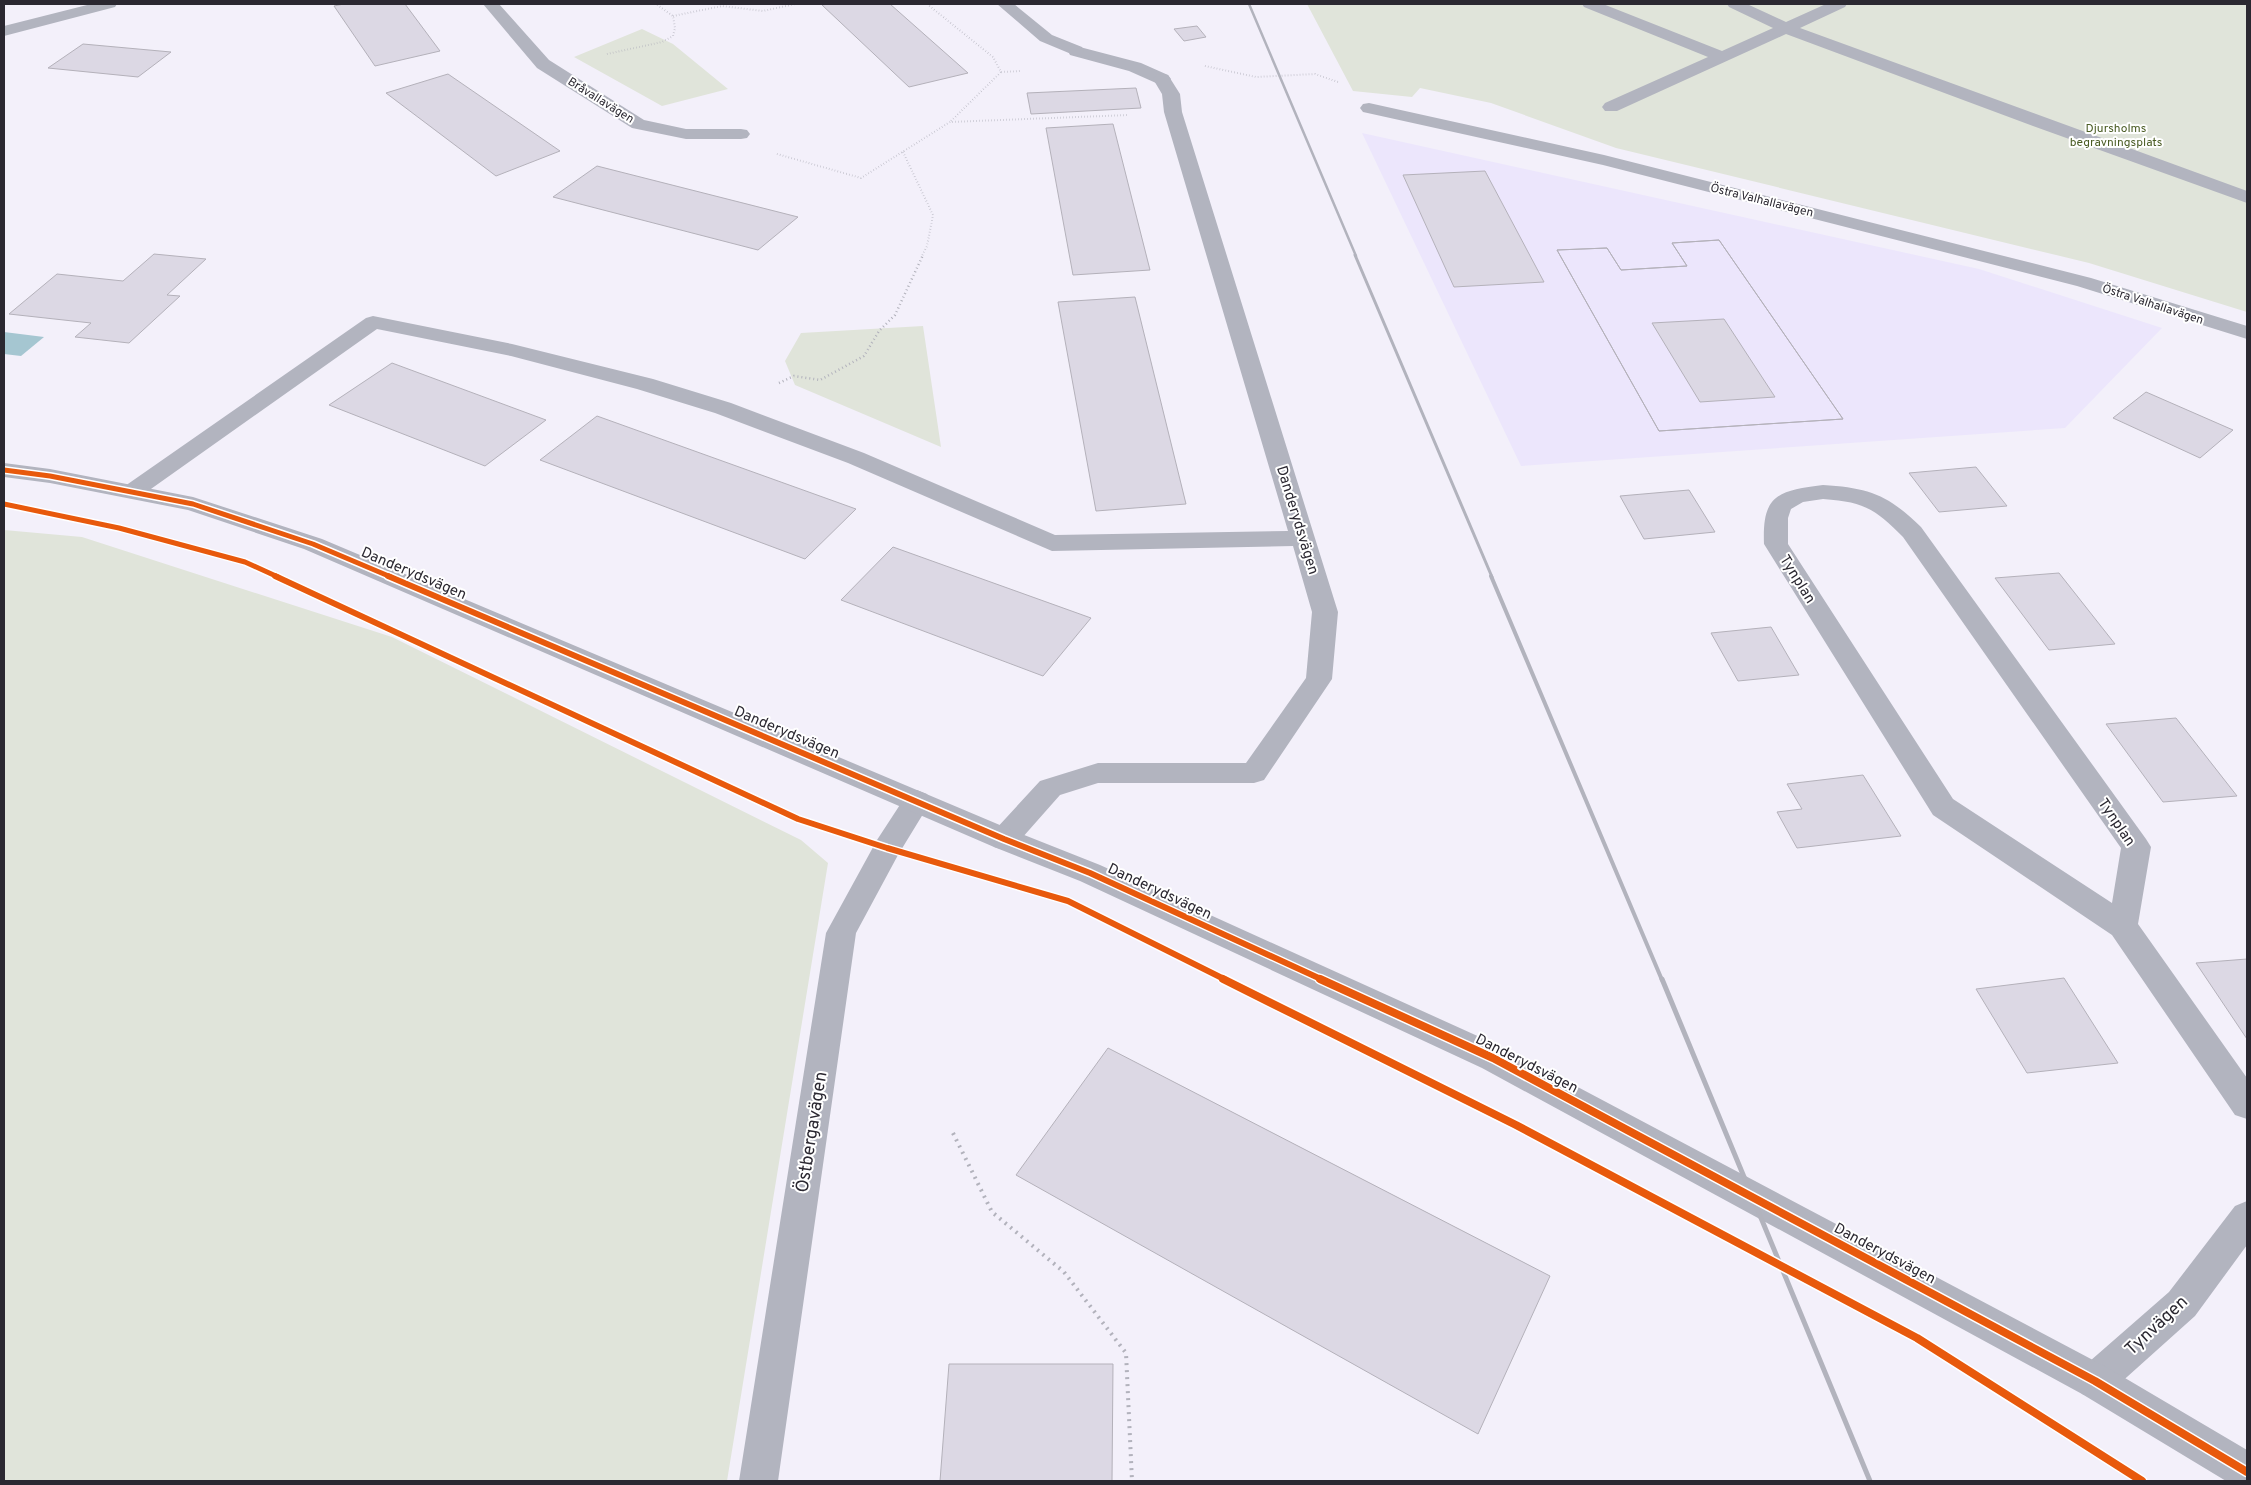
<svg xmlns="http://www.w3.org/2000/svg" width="2251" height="1485" viewBox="0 0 2251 1485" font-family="Overpass,sans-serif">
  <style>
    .built { fill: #ece6fc }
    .green { fill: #e0e4da }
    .water { fill: #a5c6d1 }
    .building { fill: #dcd8e4; stroke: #b4b1ba; fill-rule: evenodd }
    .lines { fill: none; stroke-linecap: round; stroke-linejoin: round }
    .path-far2 { stroke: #b2b2bc; stroke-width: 2; stroke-dasharray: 0.5 2.5; stroke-linecap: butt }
    .path-far1 { stroke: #b2b2bc; stroke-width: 2.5; stroke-dasharray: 1 3; stroke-linecap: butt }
    .path { stroke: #b2b2bc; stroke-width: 4; stroke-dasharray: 2 5; stroke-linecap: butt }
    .lane { fill: #b2b4bf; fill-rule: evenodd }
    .street { fill: #b2b4bf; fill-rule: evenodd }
    .secondary { fill: #b2b4bf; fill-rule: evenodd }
    .rail-far3 { stroke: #b2b3bd; stroke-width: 2.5 }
    .rail-far2 { stroke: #b2b3bd; stroke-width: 3 }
    .rail-far1 { stroke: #b2b3bd; stroke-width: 4 }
    .rail { stroke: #b2b3bd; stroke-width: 5 }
    .cycleway-far2-casing { stroke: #fff; stroke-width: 8 }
    .cycleway-far1-casing { stroke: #fff; stroke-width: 9 }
    .cycleway-casing { stroke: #fff; stroke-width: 11 }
    .cycleway-far2 { stroke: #e8590c; stroke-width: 5 }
    .cycleway-far1 { stroke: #e8590c; stroke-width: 6 }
    .cycleway { stroke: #e8590c; stroke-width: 8 }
    .labels { text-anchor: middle; stroke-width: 4; stroke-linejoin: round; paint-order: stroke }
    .far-street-label { font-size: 12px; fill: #2b2831; stroke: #fff }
    .far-park-label { font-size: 12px; fill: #4a5c24; stroke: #fff }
    .street-label { font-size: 15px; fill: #2b2831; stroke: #fff }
    .near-street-label { font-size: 18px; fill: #2b2831; stroke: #fff }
  </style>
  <rect width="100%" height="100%" fill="#f3f0fa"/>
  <path class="built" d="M1362,133L1979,269L2162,328L2065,428L1521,466Z"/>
  <path class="green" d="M1307,4H2247V312L2089,263L1616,148L1491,103L1420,88L1412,97L1353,91Z
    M642,29L673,44L728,89L662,106L574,57Z
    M923,326L941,447L795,385L785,361L801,333Z
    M4,530L82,537L392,637L801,840L828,863L727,1481H4Z"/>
  <path class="water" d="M4,332L44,337L21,356L4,354Z"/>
  <path class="building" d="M344,4H405L440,51L375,66L334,6Z
    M828,4H890L968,73L909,87L822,5Z
    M1197,26L1206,37L1184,41L1174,29Z
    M83,44L171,52L138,77L48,68Z
    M448,74L560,151L496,176L386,93Z
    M1136,88L1141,108L1031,114L1027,93Z
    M1113,124L1150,270L1073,275L1046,128Z
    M597,166L798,217L758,250L553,197Z
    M1485,171L1544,282L1454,287L1403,175Z
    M1719,240L1843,419L1659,431L1557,250L1607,248L1621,270L1687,266L1672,243ZM1724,319L1775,397L1700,402L1652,323Z
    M1719,240L1843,419L1659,431L1557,250L1607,248L1621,270L1687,266L1672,243Z
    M154,254L206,259L167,295L180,296L129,343L75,337L91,323L9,314L57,274L123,281Z
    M1135,297L1186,504L1096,511L1058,302Z
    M392,363L546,420L485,466L329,405Z
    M2146,392L2233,430L2200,458L2113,418Z
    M597,416L856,509L805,559L540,460Z
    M1976,467L2007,506L1939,512L1909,473Z
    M1689,490L1715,532L1644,539L1620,496Z
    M893,547L1091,618L1043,676L841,600Z
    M2059,573L2115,644L2049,650L1995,578Z
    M1771,627L1799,675L1738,681L1711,633Z
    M2176,718L2237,796L2163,802L2106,724Z
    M1863,775L1901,836L1797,848L1777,812L1802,809L1787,784Z
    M2247,959V1039L2196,963Z
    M2064,978L2118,1063L2027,1073L1976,989Z
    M1108,1048L1550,1276L1478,1434L1016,1175Z
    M949,1364H1113L1112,1481H940Z"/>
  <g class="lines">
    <path class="path-far2" d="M927,4L993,57L1001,72L950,122
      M673,16L722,6L763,11L795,4
      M607,54L662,42L673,36L675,28L673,16L656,4
      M1205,66L1256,77L1315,74L1338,82
      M1001,72L1021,71
      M903,152L933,215L927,246L922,256
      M777,154L861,178L950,122L1129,115"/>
    <path class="path-far1" d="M779,383L794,376L820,380L864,356L879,331L895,315L923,255"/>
    <path class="path" d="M953,1133L992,1212L1064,1272L1126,1353L1132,1481"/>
    <path class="lane" d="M1582,4H1603L1722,51L1773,28L1729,7L1727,4H1747L1786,22L1826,4H1847L1845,7L1800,28L2247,191V203L2033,126L1786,34L1617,111H1605L1602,107L1605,103L1708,57L1584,7Z
      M1076,46L1141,63L1168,75L1171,79L1168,83H1156L1129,71L1070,55L1068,51L1070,47Z"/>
    <path class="street" d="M483,4H499L549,60L644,120L686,129H741L747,130L750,134L747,138L741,139H686L632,128L537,68Z
      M997,4H1014L1052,35L1082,47L1084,51L1082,55L1076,56L1040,41Z
      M1162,74L1168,75L1180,94L1182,112L1338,612L1332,679L1264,780L1254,783H1098L1060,795L1014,847L1004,850L994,847L989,839L994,831L1040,781L1098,763H1246L1306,678L1312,612L1293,546L1052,551L848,463L715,413L637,389L511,356L377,329L141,496L133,498L125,496L121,491L125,486L366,318L373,316L512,344L653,379L731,403L864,453L1055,535L1288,531L1164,112L1162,94L1153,79L1156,75Z
      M1369,103L1604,155L2091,278L2247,326V339L2077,286L1603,165L1363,112L1360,108L1363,104Z
      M1823,485C1869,488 1887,494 1921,527L2146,839L2151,847L2138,924L2247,1078V1119L2235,1115L2112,935L1933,815L1764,544C1762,494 1778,491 1823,485ZM1823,499C1864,502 1874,508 1903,537L2121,848L2112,903L1953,799L1788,544V518L1791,509L1803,502Z
      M917,790L927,794L931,801L898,855L856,933L778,1481H739L826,933L877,840L907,794Z
      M2247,1201V1245L2195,1316L2108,1394L2095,1399L2082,1394L2076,1381L2082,1368L2169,1292L2235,1206Z"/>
    <path class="secondary" d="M91,4H117L115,7L4,36V26Z
      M4,463L50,469L193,497L322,539L1014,831L1100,865L1504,1048L2108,1368L2247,1450V1481H2226L2082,1394L1482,1068L1080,881L994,847L304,549L188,510L50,483L4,477Z"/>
    <path class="rail-far3" d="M1249,4L1356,256"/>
    <path class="rail-far2" d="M1355,255L1492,577"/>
    <path class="rail-far1" d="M1491,576L1662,980"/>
    <path class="rail" d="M1662,979L1870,1481"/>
    <defs>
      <path id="cycleway-far2" d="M4,470L50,476L193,504L313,544L391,577
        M4,504L119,528L245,562L278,577"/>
      <path id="cycleway-far1" d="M275,576L798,819L887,848L1068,901L1226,980
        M388,576L1004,839L1090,873L1323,980"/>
      <path id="cycleway" d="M1223,979L1516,1125L1917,1338L2142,1481
        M1320,979L1493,1058L2095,1381L2247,1472"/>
    </defs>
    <use href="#cycleway-far2" class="cycleway-far2-casing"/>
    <use href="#cycleway-far1" class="cycleway-far1-casing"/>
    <use href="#cycleway" class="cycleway-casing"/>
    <use href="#cycleway-far2" class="cycleway-far2"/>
    <use href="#cycleway-far1" class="cycleway-far1"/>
    <use href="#cycleway" class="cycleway"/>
  </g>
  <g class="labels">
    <g class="far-street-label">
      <text transform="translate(601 100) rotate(32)" y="4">Bråvallavägen</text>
      <text transform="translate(1762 200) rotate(14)" y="4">Östra Valhallavägen</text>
      <text transform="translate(2153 304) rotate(18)" y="4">Östra Valhallavägen</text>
    </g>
    <g class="far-park-label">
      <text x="2116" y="132">Djursholms<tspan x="2116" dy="14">begravningsplats</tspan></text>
    </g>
    <g class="street-label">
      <text transform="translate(1298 520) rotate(73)" y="5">Danderydsvägen</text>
      <text transform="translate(414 573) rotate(23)" y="5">Danderydsvägen</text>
      <text transform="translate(1798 579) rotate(58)" y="5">Tynplan</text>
      <text transform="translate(787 732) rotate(23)" y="5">Danderydsvägen</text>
      <text transform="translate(2117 822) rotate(56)" y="5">Tynplan</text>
      <text transform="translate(1160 891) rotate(25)" y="5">Danderydsvägen</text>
      <text transform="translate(1527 1063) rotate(27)" y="5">Danderydsvägen</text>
      <text transform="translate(1885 1253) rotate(28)" y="5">Danderydsvägen</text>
    </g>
    <g class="near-street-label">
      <text transform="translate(811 1132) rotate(-81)" y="6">Östbergavägen</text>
      <text transform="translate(2156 1325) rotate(-43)" y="6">Tynvägen</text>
    </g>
  </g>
  <rect width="2251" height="1485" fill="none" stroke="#2b2831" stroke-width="10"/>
</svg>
